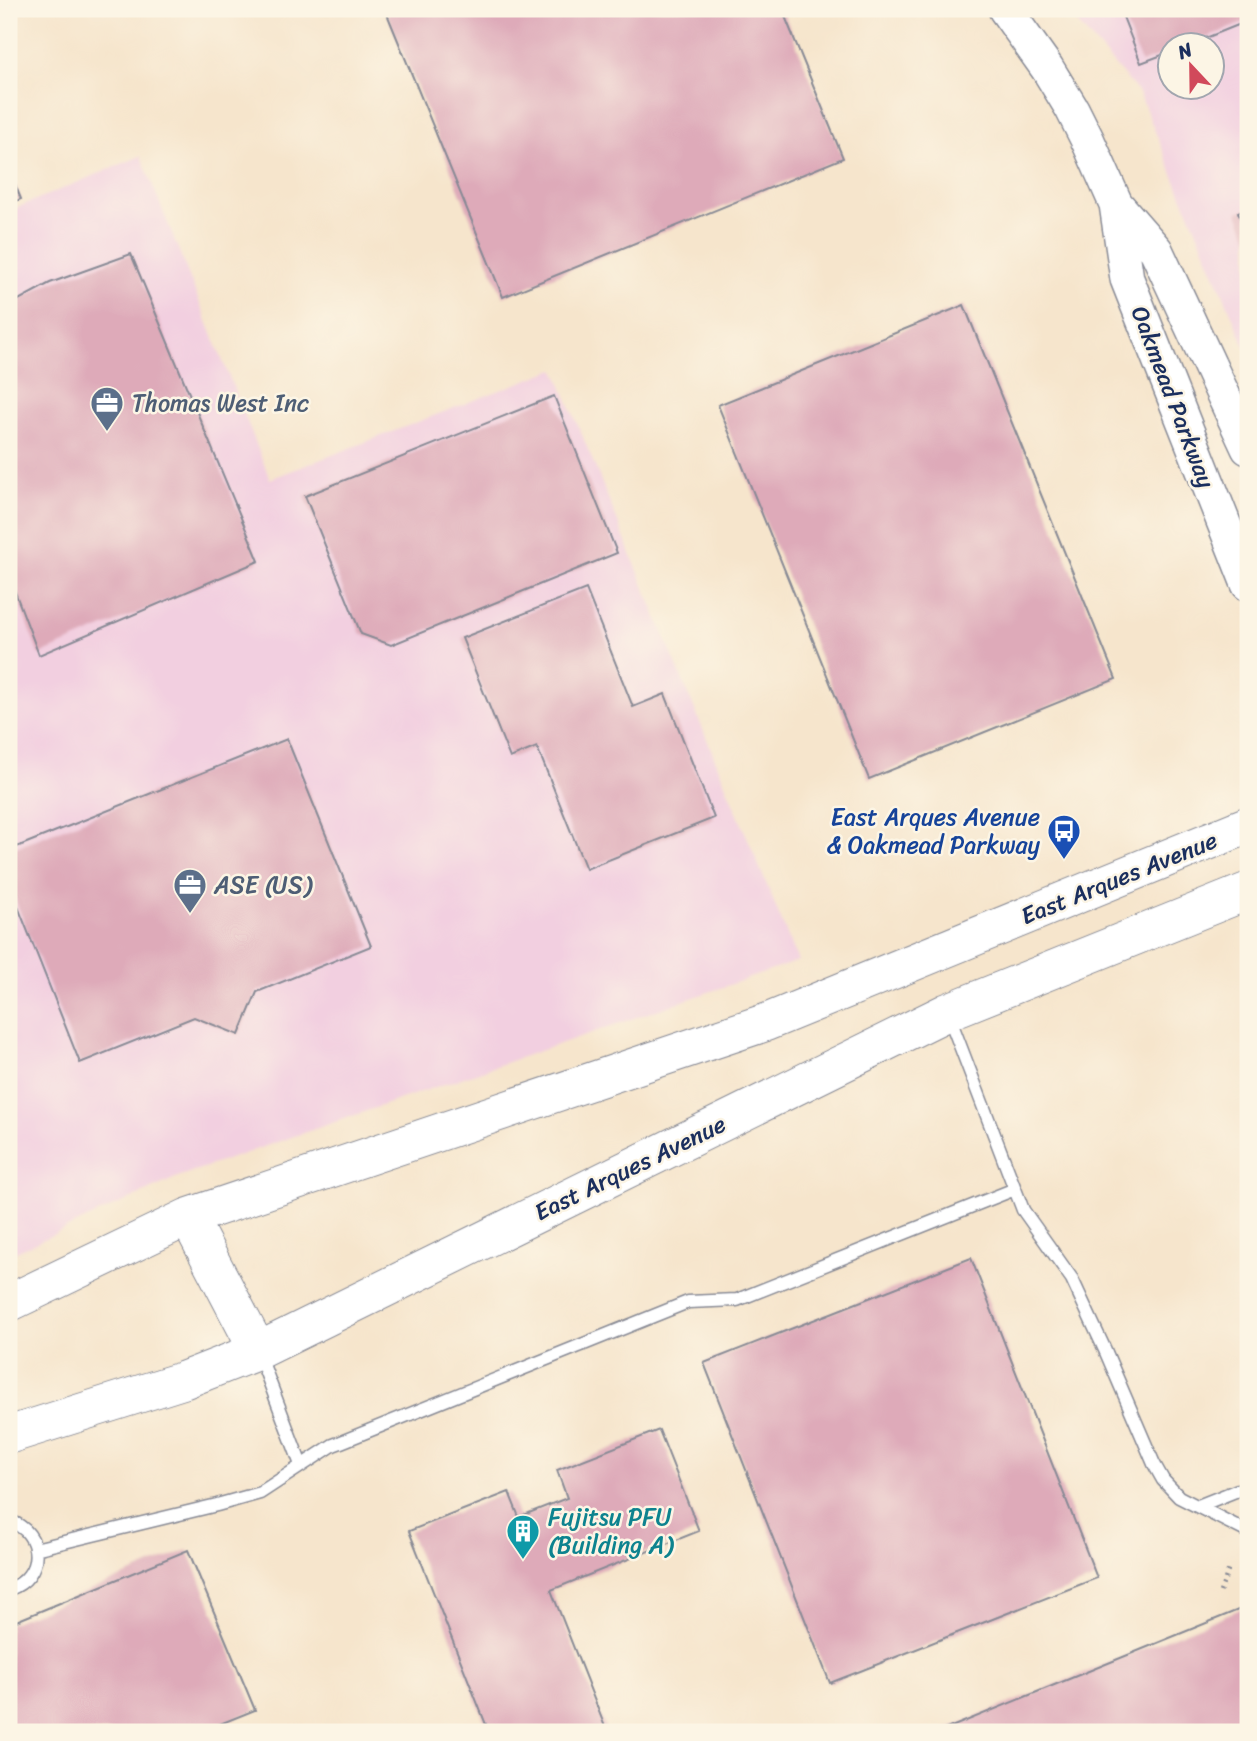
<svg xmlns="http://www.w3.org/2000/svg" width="1257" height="1741" viewBox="0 0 1257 1741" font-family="Sriracha,sans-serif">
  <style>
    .built { fill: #f2cfe0; fill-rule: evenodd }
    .building { fill: #deaab9 }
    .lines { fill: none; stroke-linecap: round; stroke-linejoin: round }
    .lane-casing { stroke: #888a95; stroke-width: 15 }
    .secondary-casing { stroke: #888a95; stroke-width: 36 }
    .primary-casing { stroke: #888a95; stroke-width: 39 }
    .path { stroke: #888a95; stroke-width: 4.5; stroke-dasharray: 2 5; stroke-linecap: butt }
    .lane { stroke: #fff; stroke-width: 12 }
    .secondary { stroke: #fff; stroke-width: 33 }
    .primary { stroke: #fff; stroke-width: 37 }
    .labels { text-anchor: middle; stroke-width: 5; stroke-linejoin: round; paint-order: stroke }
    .street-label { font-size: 24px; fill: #1b2f5e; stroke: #fcf5e5 }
    .service-label { font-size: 24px; fill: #4e5e75; stroke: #fcf5e5; text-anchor: start }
    .transit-label { font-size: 24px; fill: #164399; stroke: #fcf5e5; text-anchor: end }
    .culture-label { font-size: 24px; fill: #0d838f; stroke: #fcf5e5; text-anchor: start }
  </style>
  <rect width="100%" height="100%" fill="#fcf5e5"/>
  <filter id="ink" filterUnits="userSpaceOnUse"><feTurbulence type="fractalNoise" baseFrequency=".0143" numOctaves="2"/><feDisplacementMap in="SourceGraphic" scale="14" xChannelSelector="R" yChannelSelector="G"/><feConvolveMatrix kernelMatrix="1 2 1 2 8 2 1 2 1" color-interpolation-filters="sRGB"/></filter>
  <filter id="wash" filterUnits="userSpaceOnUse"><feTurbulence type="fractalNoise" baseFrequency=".00686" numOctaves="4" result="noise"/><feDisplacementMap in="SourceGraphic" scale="28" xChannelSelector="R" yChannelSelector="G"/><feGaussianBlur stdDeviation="1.57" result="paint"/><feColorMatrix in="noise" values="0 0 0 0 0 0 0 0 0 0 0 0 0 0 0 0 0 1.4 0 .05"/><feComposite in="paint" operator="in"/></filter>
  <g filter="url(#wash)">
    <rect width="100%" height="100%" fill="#f6e5cc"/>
    <path class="built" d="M1065,9H1248V353L1139,93ZM1170,46H1212V88H1170Z
      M141,156L270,479L555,369L798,961L180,1176L9,1255V211Z"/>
    <g id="blocks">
      <path class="building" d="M385,9H782L843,158L503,297Z
        M1120,9H1248V21L1186,46H1170V52L1141,63Z
        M9,170L21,199L9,204Z
        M1248,208V238L1238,212Z
        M131,254L259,561L39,655L9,576V305L50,283Z
        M964,305L1116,679L869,779L718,405Z
        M554,396L617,553L391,645L361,634L305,496Z
        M586,589L633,707L665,694L714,818L586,869L537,747L510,758L462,638Z
        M287,739L371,946L257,992L239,1035L194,1017L80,1063L9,884V850Z
        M971,1258L1097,1578L830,1683L704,1363Z
        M659,1430L699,1531L551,1590L607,1732H489L409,1531L509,1492L519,1517L567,1498L557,1470Z
        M188,1550L255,1710L200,1732H9V1624Z
        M1248,1606V1732H939Z"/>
    </g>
  </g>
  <g filter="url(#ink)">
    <use href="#blocks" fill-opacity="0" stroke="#888a95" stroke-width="2"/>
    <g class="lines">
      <defs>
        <path id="lane" d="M948,1014L1023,1210L1072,1279L1105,1350L1154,1464L1163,1480L1179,1497L1248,1532
          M259,1354L301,1465
          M1198,1506L1248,1486
          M9,1521C45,1532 44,1578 9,1589
          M35,1549L217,1505L260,1493L333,1445L341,1442L688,1302L737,1300L1015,1189"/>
        <path id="secondary" d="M1005,9L1047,68L1072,109L1088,141L1116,204L1127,279L1248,584
          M1116,204L1156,250L1248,448"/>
        <path id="primary" d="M188,1217L258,1351
          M9,1303L188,1217L767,1022L1248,825
          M9,1435L184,1380L258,1351L947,1012L1248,891"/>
      </defs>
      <use href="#lane" class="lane-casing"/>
      <use href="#secondary" class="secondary-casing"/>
      <use href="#primary" class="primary-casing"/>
      <path class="path" d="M1220,1592L1230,1566"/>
      <use href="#lane" class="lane"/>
      <use href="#secondary" class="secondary"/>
      <use href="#primary" class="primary"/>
    </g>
  </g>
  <defs>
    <symbol id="office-pin" viewBox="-11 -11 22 30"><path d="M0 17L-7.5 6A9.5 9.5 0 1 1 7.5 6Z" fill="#5c6f8a" stroke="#fcf5e5"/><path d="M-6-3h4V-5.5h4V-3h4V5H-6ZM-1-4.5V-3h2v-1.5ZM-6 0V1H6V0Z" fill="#fff"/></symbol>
    <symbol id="bus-pin" viewBox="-11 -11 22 30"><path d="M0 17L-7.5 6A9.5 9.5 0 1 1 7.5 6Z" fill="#1a4fb4" stroke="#fcf5e5"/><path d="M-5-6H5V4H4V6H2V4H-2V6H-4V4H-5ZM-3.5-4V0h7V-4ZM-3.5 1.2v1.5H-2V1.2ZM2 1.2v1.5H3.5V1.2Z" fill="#fff"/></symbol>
    <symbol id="building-pin" viewBox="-11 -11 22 30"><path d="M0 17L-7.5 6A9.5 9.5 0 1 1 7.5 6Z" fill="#0f9aa8" stroke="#fcf5e5"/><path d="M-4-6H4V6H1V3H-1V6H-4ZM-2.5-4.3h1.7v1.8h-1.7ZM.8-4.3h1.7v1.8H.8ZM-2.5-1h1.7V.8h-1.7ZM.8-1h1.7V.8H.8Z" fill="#fff"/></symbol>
  </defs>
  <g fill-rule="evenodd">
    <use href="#office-pin" x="88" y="384" width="38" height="52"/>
    <use href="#bus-pin" x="1045" y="812" width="38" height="52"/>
    <use href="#office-pin" x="171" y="866" width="38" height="52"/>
    <use href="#building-pin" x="504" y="1512" width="38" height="52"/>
  </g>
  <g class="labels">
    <g class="street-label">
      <text transform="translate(1173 397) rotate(69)" y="8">Oakmead Parkway</text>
      <text transform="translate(1119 878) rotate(-22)" y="8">East Arques Avenue</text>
      <text transform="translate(630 1168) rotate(-26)" y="8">East Arques Avenue</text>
    </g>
    <g class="service-label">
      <text x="132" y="411">Thomas West Inc</text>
      <text x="214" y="893">ASE (US)</text>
    </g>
    <g class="transit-label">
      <text x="1040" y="825">East Arques Avenue<tspan x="1040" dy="28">&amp; Oakmead Parkway</tspan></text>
    </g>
    <g class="culture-label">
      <text x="548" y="1525">Fujitsu PFU<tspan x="548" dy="28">(Building A)</tspan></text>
    </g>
  </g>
  <rect width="1257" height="1741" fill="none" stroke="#fcf5e5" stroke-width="35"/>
  <g transform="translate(1191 66) rotate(338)"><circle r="33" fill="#fcf5e5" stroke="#a2a6af" stroke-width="2"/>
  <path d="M0-5L12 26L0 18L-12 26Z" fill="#d1495b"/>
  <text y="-10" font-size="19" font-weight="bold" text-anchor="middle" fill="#1b2f5e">N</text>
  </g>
</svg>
